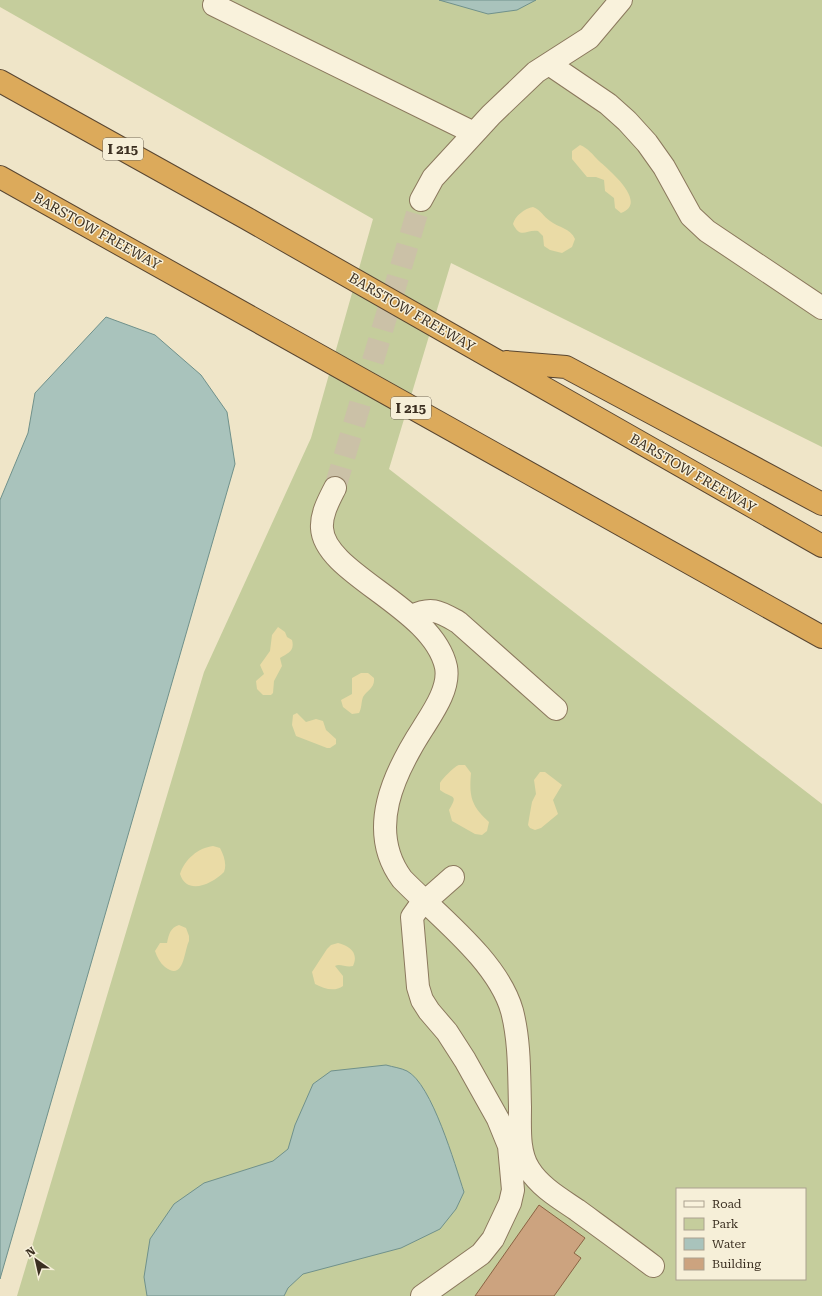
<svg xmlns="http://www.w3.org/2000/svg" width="822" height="1296" viewBox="0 0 822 1296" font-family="'Roboto Serif',serif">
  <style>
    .green { fill: #c5cd9c; fill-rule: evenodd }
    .sand { fill: #eadba6 }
    .water { fill: #a9c3bc; stroke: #70918b }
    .building { fill: #cca37f; stroke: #8a6343 }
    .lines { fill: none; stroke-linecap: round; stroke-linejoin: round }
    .minor-tunnel { stroke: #cbc1a7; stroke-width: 22; stroke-dasharray: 22 11; stroke-linecap: butt }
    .minor-casing { stroke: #8b785d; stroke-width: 24 }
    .highway-casing { stroke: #594631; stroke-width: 24 }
    .minor { stroke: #f9f2dc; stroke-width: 22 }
    .highway { stroke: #dcaa5b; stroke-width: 22 }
    .labels { text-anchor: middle; stroke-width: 3; stroke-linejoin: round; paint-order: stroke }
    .shield { fill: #f6efd8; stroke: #736958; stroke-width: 1 }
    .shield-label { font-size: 13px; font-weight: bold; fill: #3b2f21 }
    .street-label { font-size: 14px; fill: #3b2f21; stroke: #f6efd8 }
  </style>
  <rect width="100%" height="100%" fill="#efe5c8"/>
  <path class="green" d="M0,0H822V447L451,263L389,469L822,804V1296H17L204,672L311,438L373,219L0,7ZM677,1189H805V1279H677Z"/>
  <path class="sand" d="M580,145C588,148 593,155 599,161C609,170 649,203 621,213L615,208L614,198L605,191L604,180L596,177H587L572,159V151Z
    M533,207C541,210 543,216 550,221C559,228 570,228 575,239L572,247L562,253L550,250L544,246L543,236L538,231C526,229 521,240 513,224C515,216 525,208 533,207Z
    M278,627L285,632L287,637L292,640C295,651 288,653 280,658L282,666L274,681L273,693L271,695H263L257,689L256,681L264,674L260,665L270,651L272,635Z
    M361,673H368L374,678C375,688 367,690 363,697C361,702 362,708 359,713L352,714L343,707L341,700L352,694V678Z
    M297,713L306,722L316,719L323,721L326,730L336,739V744L330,748H327L296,736L292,725L293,715Z
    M459,765H465L471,773C469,796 471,806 489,822L487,831L482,835L475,834L452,821L449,810C459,793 452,799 440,790V783C443,778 455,766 459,765Z
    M540,772H545L562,785L553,800L558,814L541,828L535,830L530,828L528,825L530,813L532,802L536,794L534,780Z
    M213,846L220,848C224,856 227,864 224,872C212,884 187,896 180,874C185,859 198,848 213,846Z
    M179,925L186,928L189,936V941C184,951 184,982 165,967C160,963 157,957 155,951L160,943H167C169,934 170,928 179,925Z
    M338,943C350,946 359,953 353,966C346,968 340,963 335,966L343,976V986C335,992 324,989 315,984L312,972L327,949L331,945Z"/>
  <path class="water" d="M439,0H536L517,10L488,14Z
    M106,317L155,335L201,375L227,412L235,464L0,1279V500L28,433L35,393Z
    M386,1065C393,1067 401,1068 407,1071C432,1084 455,1165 464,1192L456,1209L440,1229L401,1248L303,1274L288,1288L284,1296H147L144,1277L150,1239L174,1204L204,1183L273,1161L288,1149L295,1125L313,1084L331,1071Z"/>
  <path class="building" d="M539,1205L585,1238L574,1253L581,1258L554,1296H475Z"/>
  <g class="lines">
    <path class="minor-tunnel" d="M335,488L421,200"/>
    <defs>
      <path id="minor" d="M214,5L474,133
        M549,64L608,104L627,121L647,143L664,167L691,216L707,231L822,308
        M421,200L433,178L491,115L536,72L589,38L621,0
        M335,488C329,500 321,514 322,528C324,574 433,607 446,667C450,688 433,712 423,728C394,773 366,830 402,879C438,916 498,961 512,1011C520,1042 519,1075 520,1107C520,1128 518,1152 529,1169C540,1187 561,1199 577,1210C603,1229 628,1247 653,1266
        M412,616C432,606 440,612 458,622L556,709
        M422,1296L481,1254L493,1239L510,1203L513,1190L509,1146L498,1119L465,1060L447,1032L429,1011L422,1000L418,987L412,917L419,907L453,877"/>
      <path id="highway" d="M0,81L246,218L822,546
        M0,177L822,637
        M506,362L566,367L822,504"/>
    </defs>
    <use href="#minor" class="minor-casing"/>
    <use href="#highway" class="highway-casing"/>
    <use href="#minor" class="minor"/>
    <use href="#highway" class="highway"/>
  </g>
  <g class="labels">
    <g class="shield">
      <rect x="103" y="138" width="40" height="22" rx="3"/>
      <rect x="391" y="397" width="40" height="22" rx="3"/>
    </g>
    <g class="shield-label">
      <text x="123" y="154">I 215</text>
      <text x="411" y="413">I 215</text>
    </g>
    <g class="street-label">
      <text transform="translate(97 231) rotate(29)" y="5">BARSTOW FREEWAY</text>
      <text transform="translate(412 312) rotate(30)" y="5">BARSTOW FREEWAY</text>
      <text transform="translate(693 473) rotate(30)" y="5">BARSTOW FREEWAY</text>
    </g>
  </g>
  <rect x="676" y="1188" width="130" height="92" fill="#f6efd8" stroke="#aba28f"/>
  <rect x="684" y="1201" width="20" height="6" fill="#f9f2dc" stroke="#aba28f"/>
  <text x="712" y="1208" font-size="12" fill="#3b2f21">Road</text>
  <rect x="684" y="1218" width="20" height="12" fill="#c5cd9c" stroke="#aba28f"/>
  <text x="712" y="1228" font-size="12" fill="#3b2f21">Park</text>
  <rect x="684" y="1238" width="20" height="12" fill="#a9c3bc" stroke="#aba28f"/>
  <text x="712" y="1248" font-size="12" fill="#3b2f21">Water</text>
  <rect x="684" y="1258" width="20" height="12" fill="#cca37f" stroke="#aba28f"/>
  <text x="712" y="1268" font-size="12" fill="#3b2f21">Building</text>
  <g transform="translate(36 1260) rotate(326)" stroke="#f6efd8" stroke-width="3" paint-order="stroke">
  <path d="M0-3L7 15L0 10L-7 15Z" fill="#3b2f21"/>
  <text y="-6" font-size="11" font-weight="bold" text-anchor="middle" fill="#3b2f21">N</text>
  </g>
</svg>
